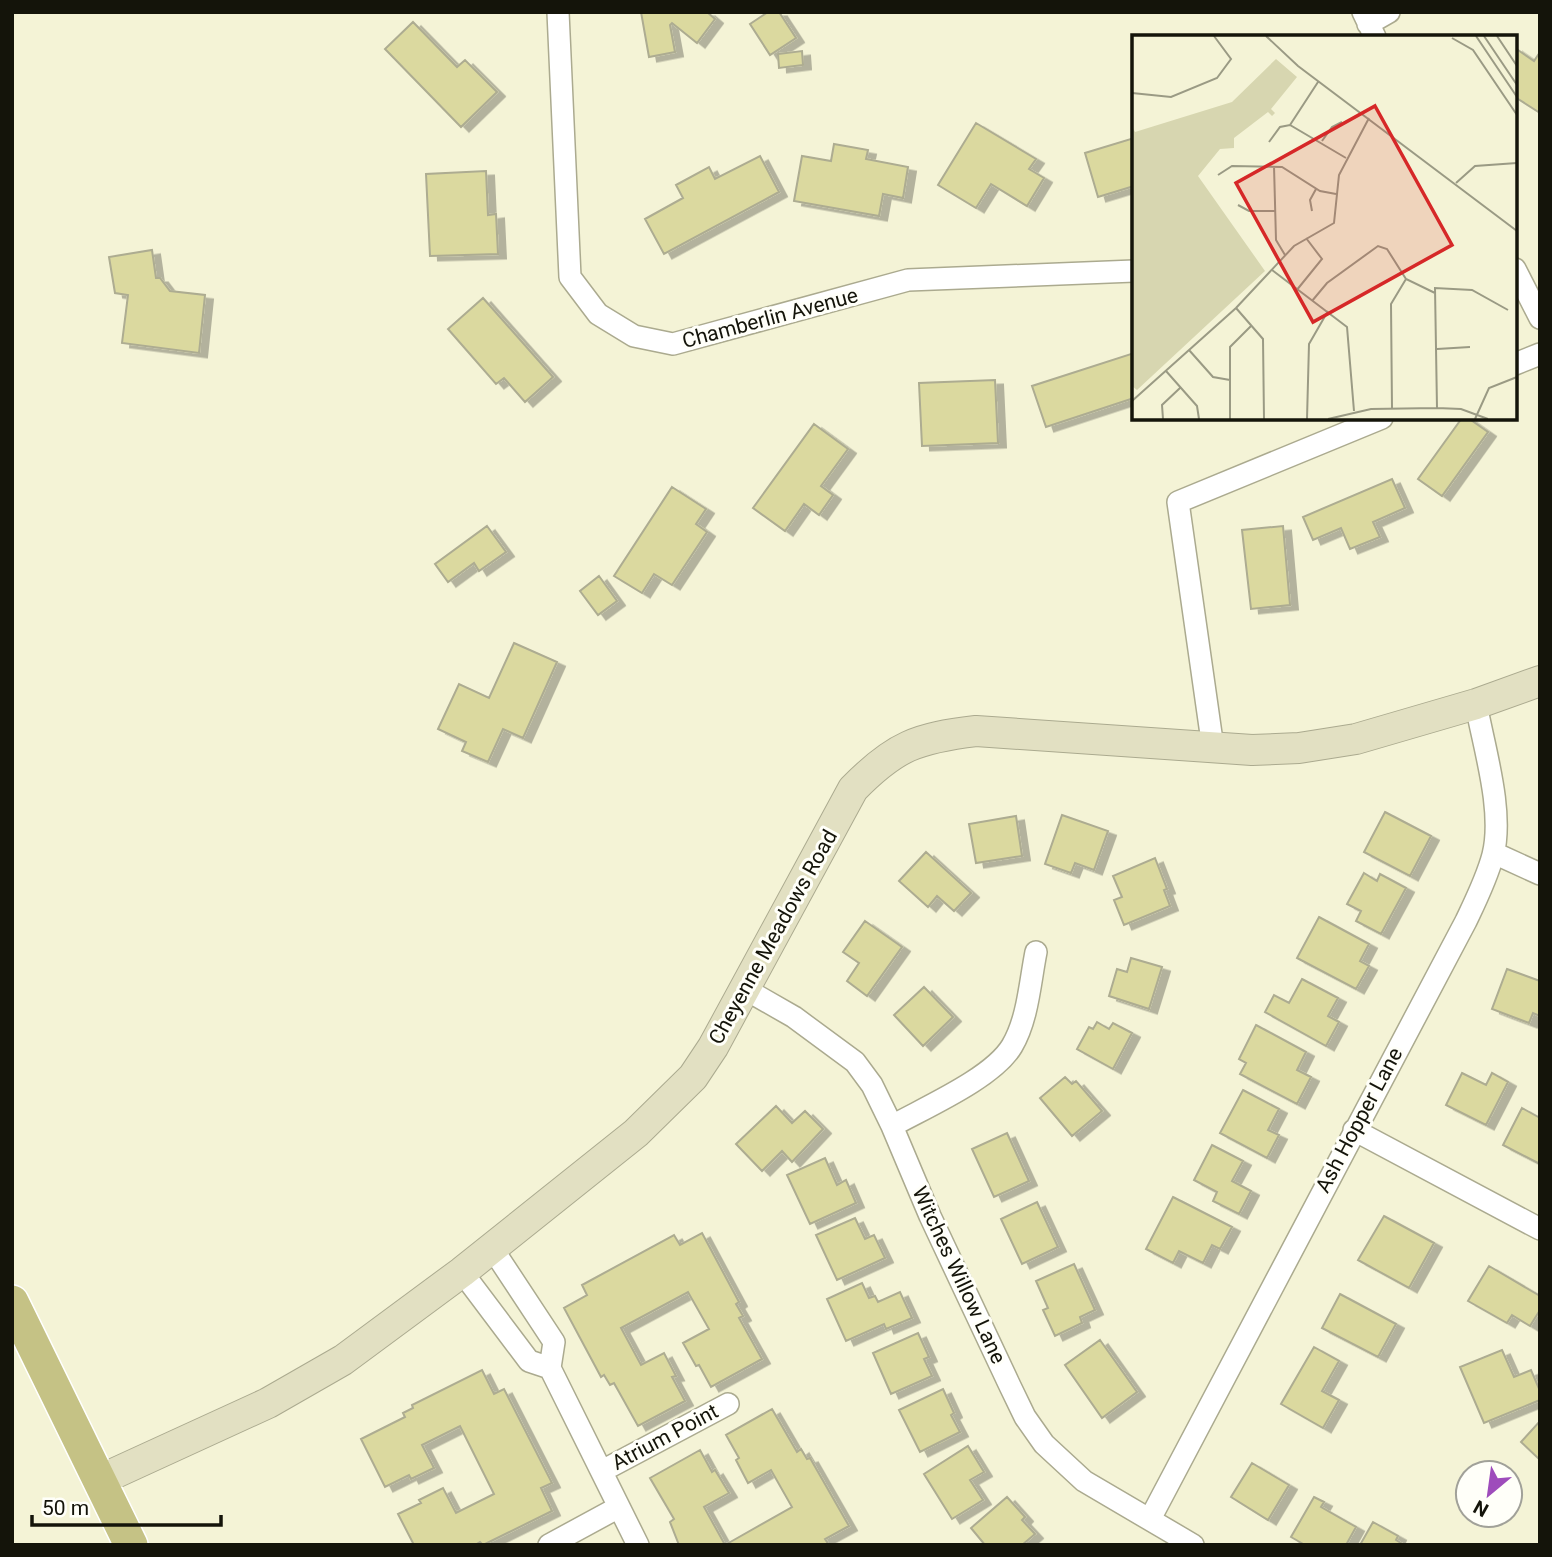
<svg xmlns="http://www.w3.org/2000/svg" width="1552" height="1557" viewBox="0 0 1552 1557" font-family="Roboto,sans-serif">
  <style>
    .building { fill: #dbd99f; stroke: #adac91; stroke-width: 2; filter: url(#shadow) }
    .lines { fill: none; stroke-linecap: round; stroke-linejoin: round }
    .street-casing { stroke: #abaa8f; stroke-width: 24 }
    .secondary-casing { stroke: #abaa8f; stroke-width: 32 }
    .primary-casing { stroke: #fff; stroke-width: 36 }
    .street { stroke: #fff; stroke-width: 21 }
    .secondary { stroke: #e2e0c2; stroke-width: 30 }
    .primary { stroke: #c5c285; stroke-width: 33 }
    .labels { text-anchor: middle; stroke-width: 6; stroke-linejoin: round; paint-order: stroke }
    .street-label { font-size: 21px; fill: #14140a; stroke: #fffff9 }
    .inset-road { fill: none; stroke: #9a9a84; stroke-width: 2 }
    .view { fill: #d62828; fill-opacity: 0.15; stroke: #d62828; stroke-width: 3.5 }
    .inset-edge { fill: none; stroke: #14140a; stroke-width: 3.5 }
  </style>
  <defs>
    <filter id="shadow"><feDropShadow dx="8" dy="4.5" stdDeviation="0" flood-color="#0004"/></filter>
  </defs>
  <rect width="100%" height="100%" fill="#f4f3d6"/>
  <path class="building" d="M641,12H707L715,19L697,43L672,23L670,25L675,52L649,57Z
    M768,12H779L796,38L770,55L750,24Z
    M413,22L457,67L465,60L497,92L461,127L385,49Z
    M1515,48L1534,61L1540,52V113L1515,97Z
    M802,51L803,65L779,68L778,54Z
    M976,123L1036,159L1029,169L1044,178L1027,206L991,184L976,208L938,185Z
    M1134,138V186L1098,197L1085,153Z
    M834,144L868,150L866,159L908,167L903,198L883,194L879,216L794,201L802,156L831,161Z
    M760,156L779,192L664,254L645,219L683,198L676,185L709,167L715,179Z
    M486,171L488,215L496,214L498,254L430,256L426,174Z
    M152,250L156,278H160L170,291L205,295L199,353L122,343L128,295L115,293L109,257Z
    M483,298L553,377L525,402L504,378L496,384L448,329Z
    M1134,353V398L1046,427L1032,386Z
    M995,380L998,443L922,446L919,383Z
    M1462,418H1468L1488,432L1442,496L1418,479Z
    M814,424L848,449L821,486L833,495L819,515L804,504L785,531L753,508Z
    M1392,479L1405,508L1373,522L1380,537L1350,549L1341,528L1313,540L1303,517Z
    M672,487L706,509L696,524L707,532L672,585L654,574L642,593L614,576Z
    M487,526L506,552L479,571L474,563L448,582L435,564Z
    M1283,526L1290,605L1251,609L1242,530Z
    M599,576L617,601L598,615L580,591Z
    M514,643L557,662L523,738L503,729L488,762L462,751L466,742L438,729L459,684L489,698Z
    M1385,812L1431,836L1410,876L1364,852Z
    M1062,815L1108,831L1094,870L1075,863L1071,873L1045,864Z
    M1016,816L1022,856L976,863L969,824Z
    M926,852L971,893L954,911L937,896L928,907L899,881Z
    M1155,858L1167,889L1164,890L1170,906L1124,925L1114,900L1122,897L1113,876Z
    M1364,873L1377,881L1380,874L1406,888L1381,934L1356,921L1361,911L1347,904Z
    M1319,917L1369,944L1360,961L1369,966L1356,989L1297,958Z
    M865,921L902,947L867,996L847,981L859,963L843,952Z
    M1131,958L1162,967L1149,1009L1109,996L1117,969L1127,972Z
    M1507,969L1540,981V1016L1533,1013L1529,1023L1492,1009Z
    M1302,979L1338,998L1328,1016L1339,1022L1326,1046L1265,1012L1274,995L1289,1003Z
    M924,987L953,1017L923,1046L894,1015Z
    M1097,1022L1109,1029L1113,1023L1132,1033L1113,1069L1077,1049L1089,1027L1093,1029Z
    M1256,1025L1306,1052L1297,1070L1311,1077L1297,1104L1240,1074L1246,1063L1239,1059Z
    M1462,1073L1486,1085L1492,1073L1508,1082L1486,1125L1446,1105Z
    M1065,1077L1072,1084L1076,1081L1102,1111L1072,1136L1040,1098Z
    M1243,1090L1279,1109L1268,1130L1279,1135L1267,1158L1220,1133Z
    M776,1106L792,1123L805,1111L823,1129L792,1162L782,1151L762,1171L736,1144Z
    M1522,1108L1540,1118V1164L1503,1145Z
    M1007,1133L1029,1181L994,1197L972,1149Z
    M1212,1145L1243,1161L1232,1181L1251,1191L1239,1214L1213,1201L1217,1192L1194,1180Z
    M825,1158L837,1185L846,1180L856,1203L810,1224L787,1175Z
    M1173,1197L1232,1227L1220,1249L1212,1245L1203,1263L1179,1251L1173,1263L1146,1249Z
    M1037,1202L1058,1247L1022,1264L1001,1219Z
    M1384,1216L1434,1243L1409,1288L1358,1260Z
    M855,1218L865,1239L874,1235L885,1258L837,1280L816,1235Z
    M702,1233L739,1302L736,1304L743,1316L739,1318L762,1359L711,1387L699,1365L696,1366L683,1343L709,1329L688,1292L621,1328L641,1365L664,1353L676,1376L672,1377L685,1401L638,1426L614,1383L610,1385L604,1375L601,1377L564,1308L587,1295L582,1285L674,1235L680,1245Z
    M1074,1264L1095,1310L1080,1317L1082,1323L1055,1336L1043,1310L1048,1308L1036,1281Z
    M1489,1266L1540,1296V1310L1530,1326L1512,1315L1507,1323L1468,1301Z
    M862,1283L869,1298L875,1296L878,1302L900,1292L912,1318L886,1329L884,1324L846,1341L827,1299Z
    M1340,1294L1396,1324L1378,1357L1322,1328Z
    M918,1333L929,1357L924,1359L932,1376L891,1394L873,1353Z
    M1100,1340L1137,1392L1102,1418L1065,1365Z
    M1314,1347L1339,1361L1322,1391L1339,1400L1323,1428L1281,1404Z
    M1502,1350L1514,1377L1531,1370L1540,1391V1400L1484,1423L1460,1367Z
    M482,1370L494,1394L504,1389L552,1483L541,1488L552,1511L483,1545L480,1542L475,1545H414L398,1514L421,1503L419,1500L443,1488L456,1513L494,1494L460,1426L422,1445L434,1468L411,1479L409,1475L385,1487L361,1439L405,1417L403,1413L413,1408L412,1405Z
    M943,1389L954,1413L951,1415L960,1432L920,1452L899,1410Z
    M772,1409L797,1452L801,1449L807,1459L810,1458L849,1526L825,1539L829,1545H679L670,1522L674,1519L650,1478L700,1450L712,1472L715,1470L729,1493L704,1507L725,1545L792,1507L771,1470L748,1483L736,1460L739,1458L726,1435Z
    M1540,1421V1460L1521,1442Z
    M968,1446L984,1472L970,1480L983,1500L952,1519L924,1474Z
    M1252,1463L1289,1485L1268,1520L1231,1497Z
    M1007,1497L1025,1517L1022,1520L1035,1534L1022,1545H985L971,1528Z
    M1314,1497L1324,1502L1321,1507L1356,1527L1346,1545H1305L1291,1537Z
    M1373,1522L1398,1536L1396,1540L1404,1545H1360Z"/>
  <g class="lines">
    <defs>
      <path id="street" d="M558,12L570,277L598,314L634,336L673,344L908,280L1134,271
        M1363,12L1375,37
        M1368,24L1389,12
        M1515,269L1540,318
        M1515,364L1540,354
        M1213,748L1178,502L1382,418
        M1494,853L1540,874
        M745,989L794,1017L855,1062L872,1085L892,1126L930,1216L1010,1386L1025,1417L1044,1444L1084,1481L1193,1545
        M892,1126C926,1107 993,1078 1012,1046C1028,1019 1030,982 1036,952
        M1354,1130L1540,1229
        M492,1248L554,1342L550,1368L638,1545
        M462,1272L529,1361L550,1368
        M602,1471L728,1404
        M1150,1519L1466,921C1476,900 1487,878 1493,855C1504,811 1484,748 1476,704
        M549,1545L619,1507"/>
      <path id="secondary" d="M100,1480L268,1403L343,1360L462,1272L636,1133L693,1077L713,1047L853,789C895,746 917,738 976,731L1252,750L1299,748L1356,739L1476,704L1540,681"/>
      <path id="primary" d="M12,1302L131,1545"/>
    </defs>
    <use href="#street" class="street-casing"/>
    <use href="#secondary" class="secondary-casing"/>
    <use href="#primary" class="primary-casing"/>
    <use href="#street" class="street"/>
    <use href="#secondary" class="secondary"/>
    <use href="#primary" class="primary"/>
  </g>
  <g class="labels">
    <g class="street-label">
      <text transform="translate(770 318) rotate(-15)" y="7">Chamberlin Avenue</text>
      <text transform="translate(773 937) rotate(-61)" y="7">Cheyenne Meadows Road</text>
      <text transform="translate(1359 1120) rotate(-62)" y="7">Ash Hopper Lane</text>
      <text transform="translate(959 1275) rotate(65)" y="7">Witches Willow Lane</text>
      <text transform="translate(665 1437) rotate(-28)" y="7">Atrium Point</text>
    </g>
  </g>
  <g transform="translate(1132 35)">
    <rect width="385" height="385" fill="#f4f3d6"/>
    <path d="M144,24L165,42L139,74L143,78L140,81L136,77L102,103V113L88,114L66,141L133,236L5,355L0,351V91L3,97L100,67Z" fill="#d7d6b0"/>
    <path class="inset-road" d="M134,1L166,31L385,196M344,1L385,62M352,1L385,50M365,1L385,31M320,3L341,15L385,80M0,58L39,62L85,43L99,24L82,1M158,90L186,47M190,106L200,92L210,87M137,107L148,92L158,90L214,123M142,131L144,205L153,220M86,140L100,131L150,132L188,156L204,159M324,148L343,131L385,128M106,170L117,176H143M180,176L178,165L184,154M140,235L215,292L222,376M164,256L190,224L174,203M180,266L195,248L246,211L255,214L274,244L303,258M104,273L131,304L132,384M305,314L338,312M57,315L81,342L98,345M34,336L65,371L67,384M0,366L104,273L162,211L202,188L207,140L237,83M260,373L259,269L274,244M305,373L303,253L340,255L376,275M31,384L30,370L48,353M98,384V312L120,290M175,384L177,309L196,276M196,384L239,374L305,373L329,374L356,384M343,384L357,353L385,342"/>
    <path class="view" d="M243,71L320,210L181,287L104,148Z"/>
    <rect width="385" height="385" class="inset-edge"/>
  </g>
  <rect width="1552" height="1557" fill="none" stroke="#14140a" stroke-width="28"/>
  <g transform="translate(1489 1494) rotate(209)"><circle r="33" fill="#fffff9" stroke="#a1a199" stroke-width="2"/>
  <path d="M0-5L12 26L0 18L-12 26Z" fill="#9e4cbb"/>
  <text y="-10" font-size="19" font-weight="bold" text-anchor="middle" fill="#14140a">N</text>
  </g>
  <path d="M32 1515v10h189v-10" fill="none" stroke="#14140a" stroke-width="3.5"/>
  <text x="42" y="1515" font-size="21" fill="#14140a" stroke="#fffff9" stroke-width="5" paint-order="stroke">50 m</text>
</svg>
